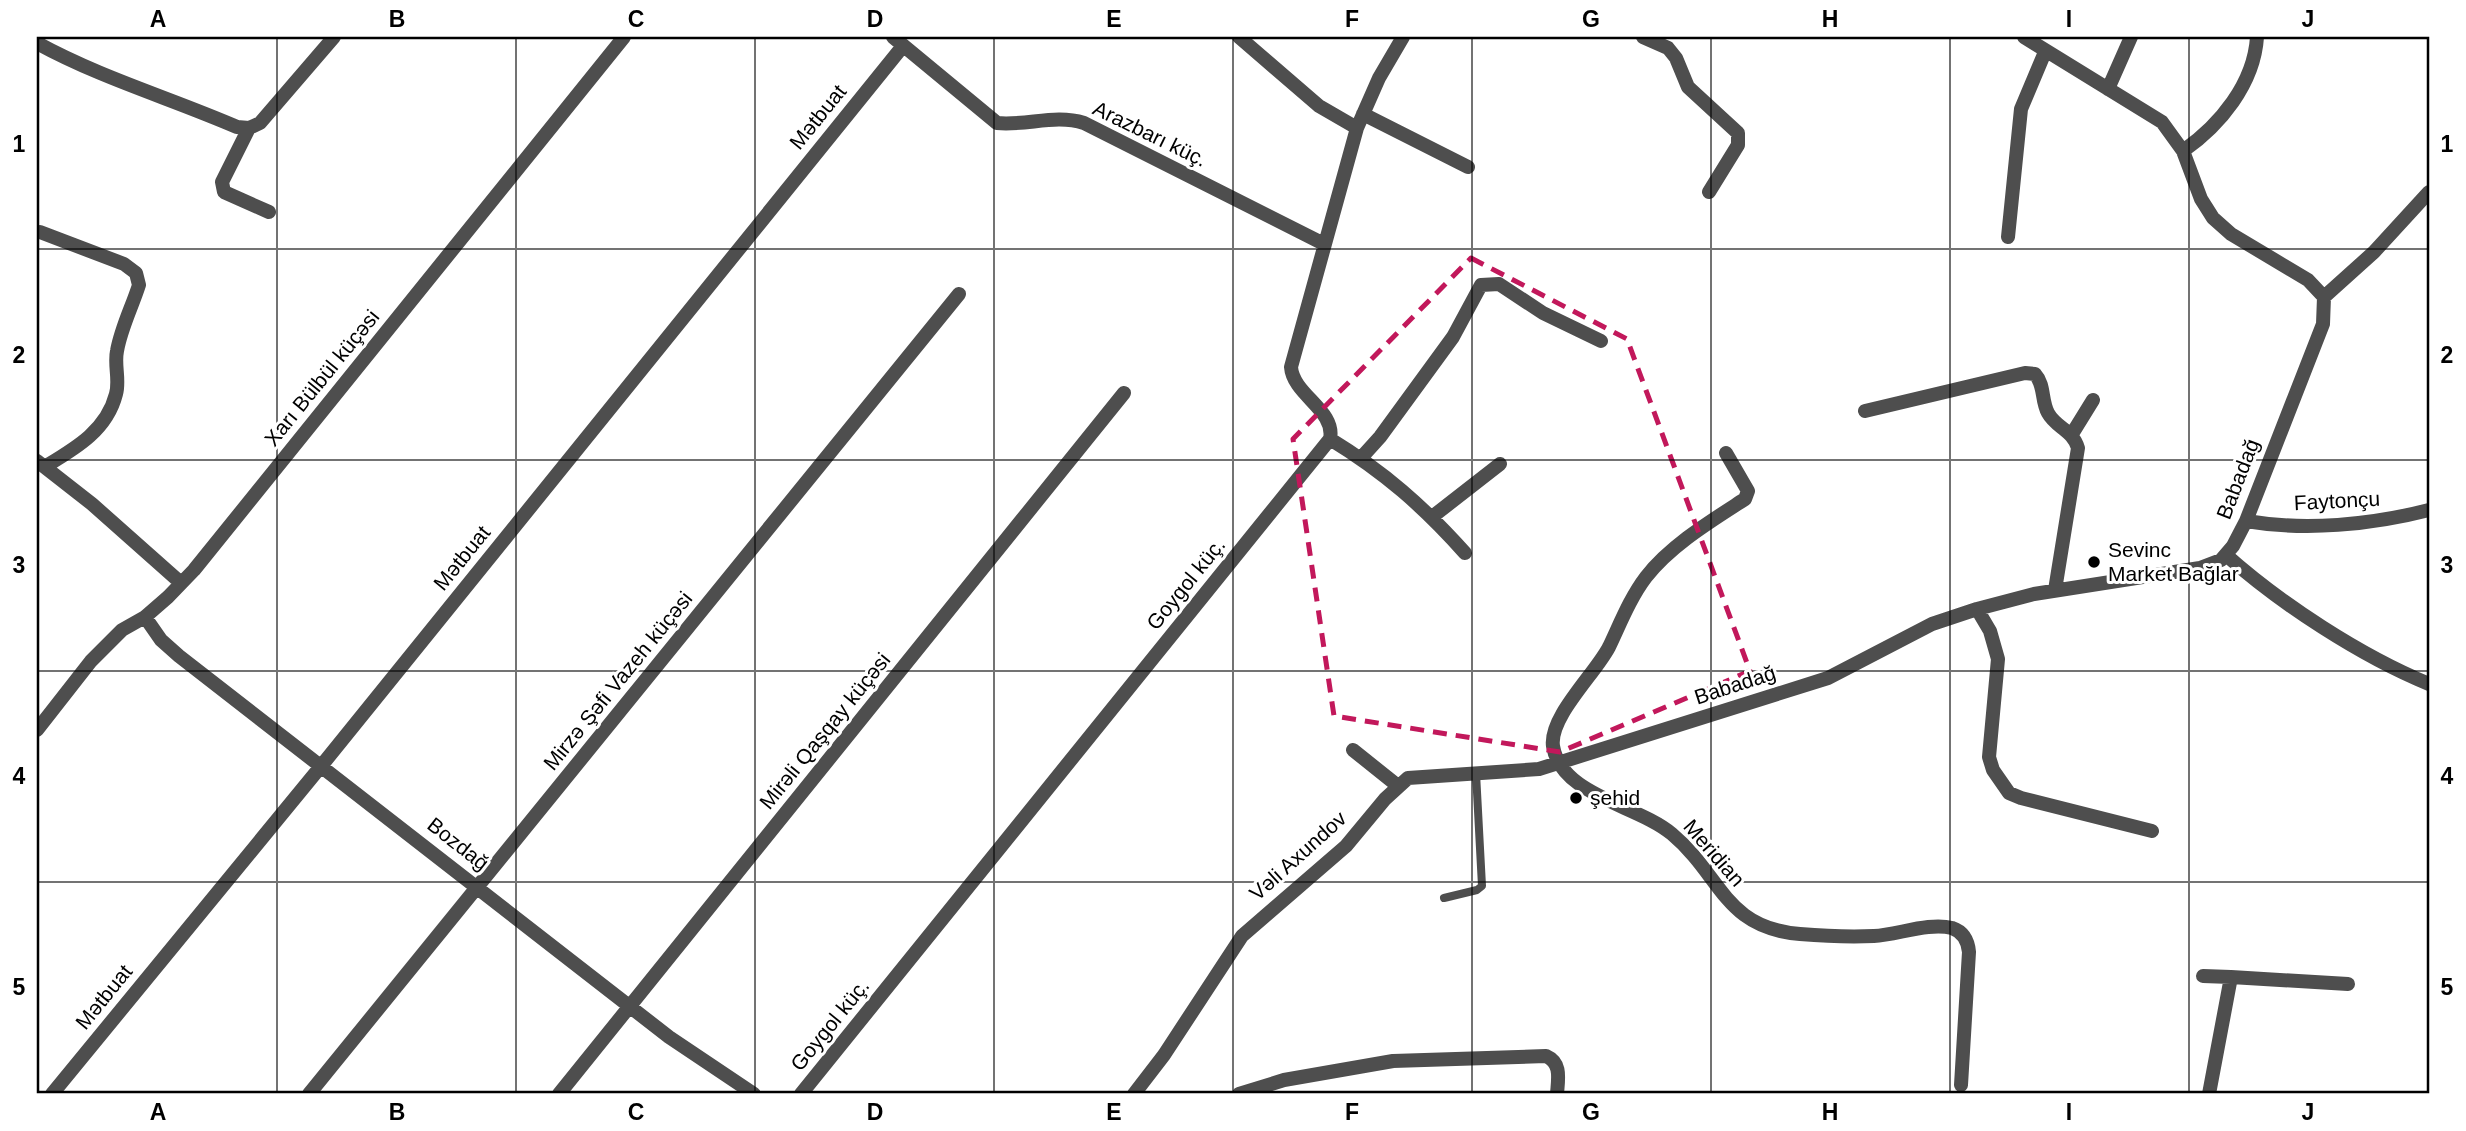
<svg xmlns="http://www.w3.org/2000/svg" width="2466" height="1131" viewBox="0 0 2466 1131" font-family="Helvetica,sans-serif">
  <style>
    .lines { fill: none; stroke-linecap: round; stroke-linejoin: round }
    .lane { stroke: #4e4e4e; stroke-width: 8 }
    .street { stroke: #4e4e4e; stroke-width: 14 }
    .marked { fill: none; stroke: #c2185b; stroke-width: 5; stroke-dasharray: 14 9; stroke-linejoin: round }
    .grid { fill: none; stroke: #000; stroke-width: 2; stroke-opacity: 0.55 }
    .poi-dot { fill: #000; stroke: #fff; stroke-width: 2.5 }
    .labels { text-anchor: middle; stroke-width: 6; stroke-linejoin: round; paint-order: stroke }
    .street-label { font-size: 21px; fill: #000; stroke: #fff }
    .poi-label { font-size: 21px; fill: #000; stroke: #fff; text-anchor: start }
    .neatline { fill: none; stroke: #000; stroke-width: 2.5 }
    .grid-label { font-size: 23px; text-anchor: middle; font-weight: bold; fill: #000 }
  </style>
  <rect width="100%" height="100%" fill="#fff"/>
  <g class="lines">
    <path class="lane" d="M1444,898L1477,890L1482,886L1476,773"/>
    <path class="street" d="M893,37L997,123C1027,126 1055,114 1084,123L1324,244
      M1239,37L1319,106L1357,128
      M1643,37L1668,48L1676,58L1688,87L1738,133V145L1709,192
      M37,43C101,78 170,98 237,127L249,128L260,123L334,37
      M2108,89L2131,37
      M1363,114L1468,167
      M249,128L222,182L224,192L269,212
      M2183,151C2220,125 2254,84 2257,37
      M40,232L124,264L136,273L139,285C132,307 121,328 117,351C114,365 120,380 116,394C107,430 76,448 46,466
      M2008,237L2021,109L2045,52
      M2324,297L2374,252L2429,192
      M1865,411L2025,373L2035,374C2045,385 2041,400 2048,413C2056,428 2073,430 2078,448L2055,590
      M2072,434L2093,400
      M1330,439C1384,472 1423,506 1465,553
      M1726,453L1748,491L1745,499C1711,521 1671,545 1646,577C1630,598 1620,624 1609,647C1595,674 1549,717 1553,746C1561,796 1638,805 1672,834C1722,876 1724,928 1800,934C1824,936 1850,937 1874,936C1897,935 1929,922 1952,928C1964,932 1968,941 1969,952L1961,1085
      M1361,458L1380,437L1453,337L1481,285L1499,284L1543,313L1601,341
      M37,461L92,504L181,583
      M1432,517L1500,464
      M2246,521C2305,531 2371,525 2429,510
      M2226,555C2281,604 2361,656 2429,684
      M1977,609L1990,631L1998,659L1989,757L1993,770L2009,793L2021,798L2152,831
      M145,617L161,640L179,656L669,1037L754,1094
      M37,730L91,661L122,630L145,617L168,597L194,570L624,37
      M1353,750L1398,786
      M2203,976L2231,977
      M52,1094L322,765L903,46
      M309,1094L959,294
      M559,1094L1124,393
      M801,1094L1330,439C1336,410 1293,395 1291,367L1357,128L1379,78L1403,37
      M1134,1094L1164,1055L1242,936L1346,846L1385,799L1408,778L1539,769L1828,678L1932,624L1977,609L2034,594L2200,568L2221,560L2233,546L2246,521L2323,324L2324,297L2308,280L2231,234L2213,218L2201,199L2183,151L2162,122L2024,37
      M1239,1094L1284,1080L1393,1061L1546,1056C1562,1063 1558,1079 1557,1094
      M2209,1094L2231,977L2348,984"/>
  </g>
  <path class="marked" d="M1471,258L1627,339L1750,671L1560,752L1334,716L1293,439Z"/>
  <path class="grid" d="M277,37V1094M516,37V1094M755,37V1094M994,37V1094M1233,37V1094M1472,37V1094M1711,37V1094M1950,37V1094M2189,37V1094M37,249H2429M37,460H2429M37,671H2429M37,882H2429"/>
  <g class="poi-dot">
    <circle cx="2094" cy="562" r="7"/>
    <circle cx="1576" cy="798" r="7"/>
  </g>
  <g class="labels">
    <g class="street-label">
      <text transform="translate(818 117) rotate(-51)" y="7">Mətbuat</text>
      <text transform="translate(1150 134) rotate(26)" y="7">Arazbarı küç.</text>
      <text transform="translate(322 378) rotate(-51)" y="7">Xarı Bülbül küçəsi</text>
      <text transform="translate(2238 479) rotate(-69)" y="7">Babadağ</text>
      <text transform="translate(2337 501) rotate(-3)" y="7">Faytonçu</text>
      <text transform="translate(462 558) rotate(-51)" y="7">Mətbuat</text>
      <text transform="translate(1186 584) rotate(-51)" y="7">Goygol küç.</text>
      <text transform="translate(618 681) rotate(-51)" y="7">Mirzə Şəfi Vazeh küçəsi</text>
      <text transform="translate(1735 685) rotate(-18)" y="7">Babadağ</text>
      <text transform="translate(825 731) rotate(-51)" y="7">Mirəli Qaşqay küçəsi</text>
      <text transform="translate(458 844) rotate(38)" y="7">Bozdağ</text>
      <text transform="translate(1714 853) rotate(49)" y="7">Meridian</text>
      <text transform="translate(1298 856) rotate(-42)" y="7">Vəli Axundov</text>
      <text transform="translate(104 997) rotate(-51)" y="7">Mətbuat</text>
      <text transform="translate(830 1025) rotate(-51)" y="7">Goygol küç.</text>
    </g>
    <g class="poi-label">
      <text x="2108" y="557">Sevinc<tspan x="2108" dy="24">Market Bağlar</tspan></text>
      <text x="1590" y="805">şehid</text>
    </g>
  </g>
  <rect width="2466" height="1131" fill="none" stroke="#ffffff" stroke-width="77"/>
  <rect x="38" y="38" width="2390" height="1054" class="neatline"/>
  <g class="grid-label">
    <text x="158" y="27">A</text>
    <text x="397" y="27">B</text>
    <text x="636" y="27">C</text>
    <text x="875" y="27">D</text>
    <text x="1114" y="27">E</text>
    <text x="1352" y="27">F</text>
    <text x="1591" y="27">G</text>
    <text x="1830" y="27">H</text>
    <text x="2069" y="27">I</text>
    <text x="2308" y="27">J</text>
    <text x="19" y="152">1</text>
    <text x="2447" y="152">1</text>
    <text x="19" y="363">2</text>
    <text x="2447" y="363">2</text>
    <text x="19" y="573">3</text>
    <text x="2447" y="573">3</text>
    <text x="19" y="784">4</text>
    <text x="2447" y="784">4</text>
    <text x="19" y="995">5</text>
    <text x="2447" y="995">5</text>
    <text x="158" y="1120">A</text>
    <text x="397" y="1120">B</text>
    <text x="636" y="1120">C</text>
    <text x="875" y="1120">D</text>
    <text x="1114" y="1120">E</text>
    <text x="1352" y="1120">F</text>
    <text x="1591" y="1120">G</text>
    <text x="1830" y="1120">H</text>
    <text x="2069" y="1120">I</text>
    <text x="2308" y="1120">J</text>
  </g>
</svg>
